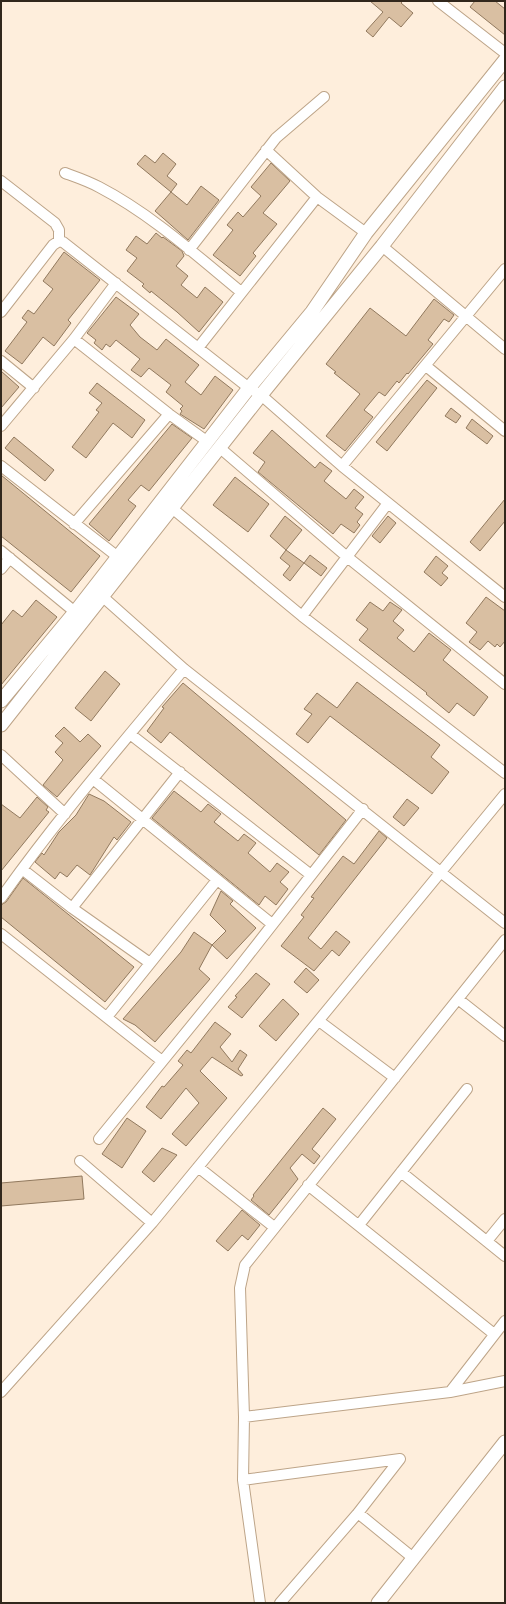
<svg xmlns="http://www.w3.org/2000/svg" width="506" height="1604" viewBox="0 0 506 1604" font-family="'DejaVu Sans',sans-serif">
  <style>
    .building { fill: #d9bfa2; stroke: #91795e }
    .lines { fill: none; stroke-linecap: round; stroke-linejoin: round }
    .minor-casing { stroke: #bda488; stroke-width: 12 }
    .tertiary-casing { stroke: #bda488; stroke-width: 15 }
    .minor { stroke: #fff; stroke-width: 10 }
    .tertiary { stroke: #fff; stroke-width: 13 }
  </style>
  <rect width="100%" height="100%" fill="#feeedc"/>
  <path class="building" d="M370,1H403L401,3L413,13L401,27L389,17L373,37L366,31L383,12Z
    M475,1H495L505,9V35L470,7Z
    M163,153L176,164L167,176L177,184L171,192L137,164L145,155L155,163Z
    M271,163L290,181L263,213L277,224L253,253L256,256L240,276L213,255L233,230L227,225L238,212L243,217L261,196L251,187Z
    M201,186L219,200L188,240L155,211L171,192L187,205Z
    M156,233L162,238L163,237L182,251L184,256L176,266L188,276L181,285L197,298L205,287L223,302L199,332L177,312L151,291L150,293L142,286L144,284L127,271L137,258L126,250L136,236L147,244Z
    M64,252L100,280L68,320L71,323L54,346L43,337L22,364L5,351L27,322L22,318L28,310L34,314L53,289L43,281Z
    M116,297L139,314L130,325L140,337L157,350L166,339L199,365L185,382L201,395L215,376L233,390L204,429L180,414L182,411L180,409L183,406L166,392L171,385L149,368L141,377L131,370L140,359L116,340L110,347L106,344L102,350L94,343L96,340L87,333Z
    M434,299L454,315L449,322L444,319L428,340L433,344L408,374L407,373L399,383L397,381L385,396L379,392L364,410L373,417L345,451L326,436L360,394L334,373L336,372L326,364L370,308L406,336Z
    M1,371L19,387L1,408Z
    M427,380L437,388L387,451L376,442Z
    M97,383L145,420L132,438L113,423L86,458L72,447L99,412L96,410L102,403L89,393Z
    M451,408L461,416L456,423L445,416Z
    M472,419L493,436L487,444L466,428Z
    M172,424L192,438L149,491L141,485L128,500L136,506L109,541L89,524Z
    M272,430L315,468L320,462L332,471L324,481L346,499L354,489L364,497L355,508L363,514L357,522L360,525L354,533L341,524L333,534L258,472L265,462L253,453Z
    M14,437L54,470L45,481L5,448Z
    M1,475L100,556L71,592L1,536Z
    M235,477L269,504L248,532L213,505Z
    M505,499V521L480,551L470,542Z
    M285,516L302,530L286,550L270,536Z
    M388,516L396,523L380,543L372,536Z
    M286,550L304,563L290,581L283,575L290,566L280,558Z
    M310,555L327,568L321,576L304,563Z
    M436,556L448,566L442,573L448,578L441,586L424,572Z
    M486,597L505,611V641L500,647L497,644L495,647L488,641L480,650L469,642L477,632L466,623Z
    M36,600L57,617L1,685V625L13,610L22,617Z
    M370,602L383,611L390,602L402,610L393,621L404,630L397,638L414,652L429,633L451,650L443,660L488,697L474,716L457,703L449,713L426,694L427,693L359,640L368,629L356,620Z
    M105,671L120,684L91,721L75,708Z
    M357,682L440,745L431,757L449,772L432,794L330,716L308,743L296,734L312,714L304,709L317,693L337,708Z
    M183,683L346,820L319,855L170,732L161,743L147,731L164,708L162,707Z
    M64,727L80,742L88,734L101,746L57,797L43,785L63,760L55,752L63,743L55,736Z
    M174,791L201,812L208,804L221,814L214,822L238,841L244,834L256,843L248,853L270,872L277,863L289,872L280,882L288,889L276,905L265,896L259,905L152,818Z
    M89,794L104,801L131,822L117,840L114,837L90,875L77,865L67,877L60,872L55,879L35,862L42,853L44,855L59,832L76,815Z
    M37,797L48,807L46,810L49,812L1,871V804L20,818Z
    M407,799L419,808L404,826L393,817Z
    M379,831L387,838L308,938L321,949L336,931L350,942L339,956L332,950L314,971L281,946L304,917L301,915L314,898L311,897L343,856L354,864Z
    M23,878L134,967L105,1002L1,917V905L6,902Z
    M221,891L233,901L230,904L256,928L227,959L212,945L226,931L210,915Z
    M194,932L212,945L199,969L210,979L155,1042L135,1025L123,1019L181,952Z
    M306,968L319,980L307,993L294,982Z
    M256,973L270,984L242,1018L228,1007L237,997L235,996Z
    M283,999L299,1014L276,1041L259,1026Z
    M215,1022L231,1034L220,1047L232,1062L240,1050L247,1055L238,1069L243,1075L241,1076L212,1057L200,1071L227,1098L186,1146L172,1134L199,1103L186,1088L161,1119L146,1107L162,1086L164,1087L183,1065L178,1061L187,1050L191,1053Z
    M323,1108L336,1119L312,1149L320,1156L314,1164L302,1154L290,1168L298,1179L269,1215L251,1200L254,1196L253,1195Z
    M127,1118L146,1131L122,1168L102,1154Z
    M162,1148L177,1155L154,1182L142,1172Z
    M82,1176L84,1199L1,1206V1183Z
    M242,1210L260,1225L248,1240L242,1235L228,1251L216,1241Z"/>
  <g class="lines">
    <defs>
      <path id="minor" d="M438,1L505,53
        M266,150L317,197L366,233
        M65,173C76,177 88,181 99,187C151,214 196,255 241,292
        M1,181L55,223L59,230V241
        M382,246L505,349
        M189,250L276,138L324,97
        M1,312L53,245L59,241L63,242L249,388L261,395L342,466L505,597
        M74,339L169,414L208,442
        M198,348L317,197
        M1,361L34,388
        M426,366L505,431
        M1,426L74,339L116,283
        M220,448L346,556L505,684
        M1,466L118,557
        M342,466L505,269
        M173,509L302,616L505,773
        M74,524L169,414
        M1,551L75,612
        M1,569L10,558
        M103,597L184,669L505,923
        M302,616L388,503
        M130,734L311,875
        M1,755L65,814
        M93,779L272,924
        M22,869L72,908L150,963
        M1,898C57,819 122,744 184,669
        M72,908L180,772
        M1,934L162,1061
        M458,999L505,1036
        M107,1017L217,880
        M319,1021L395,1078
        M99,1139L236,971L363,809
        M80,1161L152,1223
        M198,1167L274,1227
        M401,1172L505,1256
        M308,1185L494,1334
        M359,1225L467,1089
        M487,1241L505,1219
        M1,1392L152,1223L505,794
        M450,1392L505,1321
        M244,1417L450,1392L505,1381
        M243,1480L400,1459
        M358,1513L412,1557
        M260,1603L243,1480L244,1417L240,1288L245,1265L505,940
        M280,1603L358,1513L400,1459"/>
      <path id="tertiary" d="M1,701L75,612L249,388L312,312L366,233L505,60
        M1,725L261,395L382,246L505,87
        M378,1603L505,1442"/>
    </defs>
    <use href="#minor" class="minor-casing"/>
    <use href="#tertiary" class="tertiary-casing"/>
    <use href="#minor" class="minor"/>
    <use href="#tertiary" class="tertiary"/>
  </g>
  <rect width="506" height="1604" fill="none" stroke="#31271c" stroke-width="4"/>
</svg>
